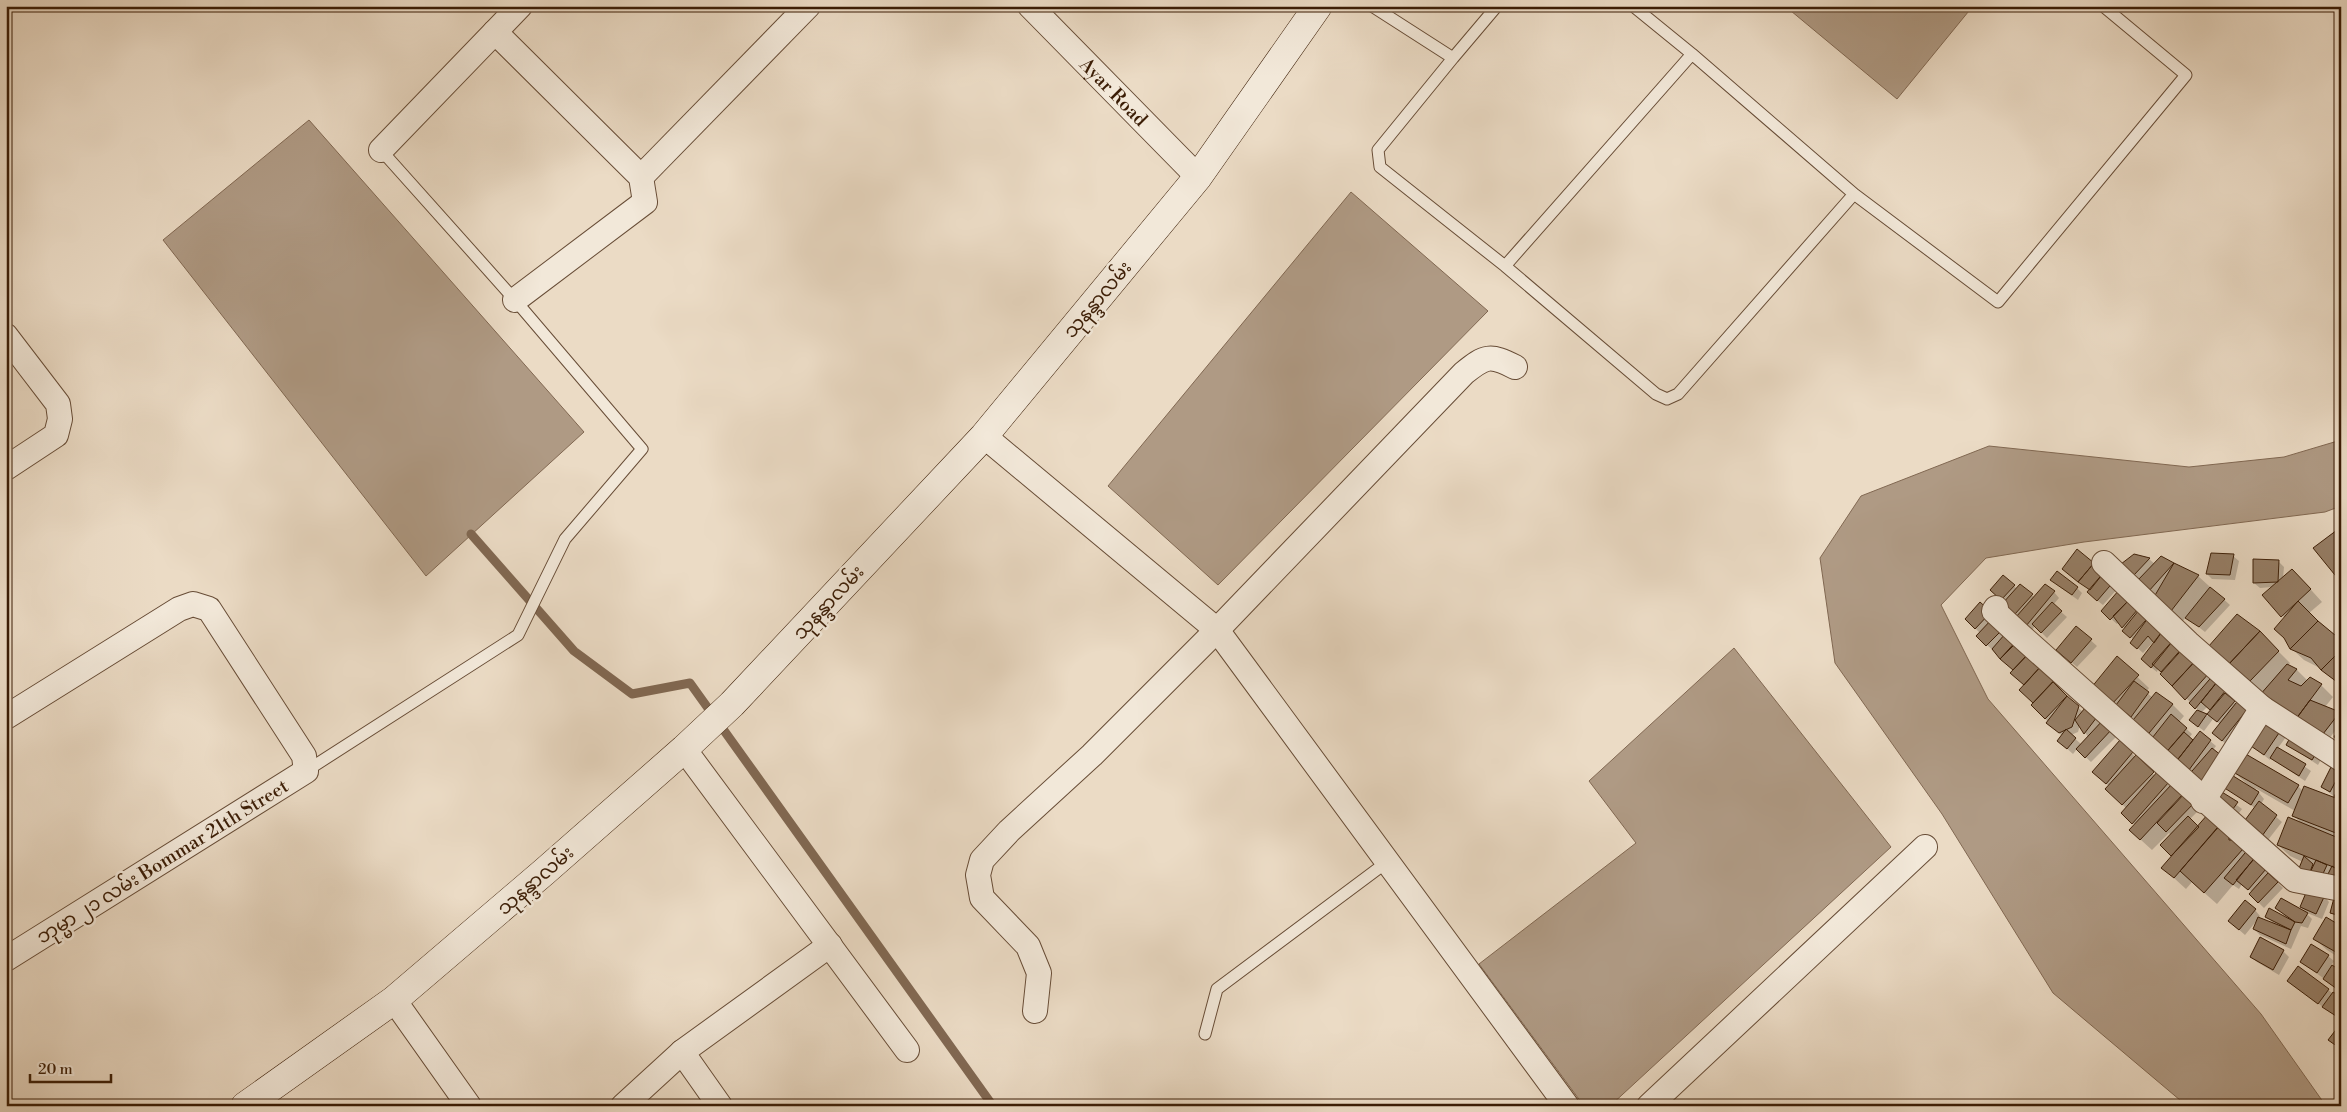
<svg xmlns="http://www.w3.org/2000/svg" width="2347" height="1112" viewBox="0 0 2347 1112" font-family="'Libre Bodoni','Noto Sans Myanmar',serif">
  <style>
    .water { fill: #af9a84; stroke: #816852 }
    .shadow { fill: #0003; fill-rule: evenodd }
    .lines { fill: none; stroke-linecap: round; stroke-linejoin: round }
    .stream { stroke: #816852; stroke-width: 9 }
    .building { fill: #978069; stroke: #3b1d06 }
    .service-casing { stroke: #674c36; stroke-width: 13 }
    .minor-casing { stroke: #674c36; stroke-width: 26 }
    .secondary-casing { stroke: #3b1d06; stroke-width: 29 }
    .service { stroke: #f2e8d9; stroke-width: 11 }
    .minor { stroke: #f2e8d9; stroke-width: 24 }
    .secondary { stroke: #f2e8d9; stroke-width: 28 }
    .labels { text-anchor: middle; stroke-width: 5; stroke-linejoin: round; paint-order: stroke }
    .street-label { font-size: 19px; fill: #3b1d06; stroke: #f2e8d9 }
  </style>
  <rect width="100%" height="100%" fill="#ebdbc5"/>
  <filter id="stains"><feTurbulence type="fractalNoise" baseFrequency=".004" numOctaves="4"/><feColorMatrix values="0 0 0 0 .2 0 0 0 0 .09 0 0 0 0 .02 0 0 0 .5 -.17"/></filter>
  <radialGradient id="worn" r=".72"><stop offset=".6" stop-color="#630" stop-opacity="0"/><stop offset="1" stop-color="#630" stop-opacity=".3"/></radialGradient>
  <path class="water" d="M1785,6H1973L1897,99Z
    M309,120L584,432L426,576L163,240Z
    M1351,192L1488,311L1218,585L1108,486Z
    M2341,440V506L2325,512L2084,542L1986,558L1941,605L1988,699L2261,1014L2326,1106H2187L2053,993L1942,814L1835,663L1820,558L1861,496L1989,446L2189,467L2284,457Z
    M1734,648L1891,847L1610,1106H1584L1479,964L1636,843L1589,781Z"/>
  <path class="shadow" d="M2134,555L2149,559L2155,564L2161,557L2198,576L2230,605L2205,632L2186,617L2183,621L2167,609L2128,569Z
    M2233,556L2239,561L2235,580L2212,579L2207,574Z
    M2278,561L2284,567L2283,578L2304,582L2322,602L2309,613L2341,641V684L2322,669L2304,660L2291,648L2285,618L2264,596L2273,587L2260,588L2254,583Z
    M2063,569L2119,587L2103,605L2094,598L2090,590Z
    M2057,585L2077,588L2082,593L2078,600Z
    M2014,586L2017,589L2020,586L2035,598L2054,592L2059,598L2053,605L2067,617L2047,638L2035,626L2032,630L1992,590Z
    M2119,592L2236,704L2249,707L2228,746L2219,738L2220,724L2213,719L2204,731L2196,725L2191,720L2198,710L2162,674L2163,673L2158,668L2157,672L2148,665L2157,640L2156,639L2143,653L2132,643L2134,640L2124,631L2125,629L2119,622L2117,624L2102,611ZM2207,707L2212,711L2207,716L2201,713Z
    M1980,604L2061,684L2057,688L2083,712L2085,709L2118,735L2091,762L2077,749L2073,754L2064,746L2062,736L2032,705L2035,703L2015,670L1977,636L1980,633L1966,619ZM2080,725L2088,737L2081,744L2071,735L2078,732Z
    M2077,628L2097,646L2077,667L2064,656Z
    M2259,632L2290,663L2288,666L2297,670L2308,681L2311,679L2321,685L2333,697L2325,707L2339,713L2341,723L2329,739L2241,677Z
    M2117,658L2149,688L2146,692L2153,698L2172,704L2184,716L2179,722L2192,734L2189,738L2193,742L2210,741L2216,746L2213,750L2205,792L2135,720L2126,713L2123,716L2105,700Z
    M2266,721L2286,737L2278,748L2311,771L2305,781L2271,758L2270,760L2250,744Z
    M2120,742L2155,776L2158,773L2183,797L2201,808L2190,819L2198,827L2208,816L2229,833L2283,888L2264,908L2250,894L2252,892L2242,884L2239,889L2233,885L2217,904L2192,882L2186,889L2163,868L2173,856L2161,845L2171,835L2169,833L2152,850L2130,830L2135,825L2122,813L2126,808L2106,789L2109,786L2099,777Z
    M2288,745L2322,758L2318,765Z
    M2341,768V885L2314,882L2303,862L2290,856L2278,845L2302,824L2294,816L2295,811L2255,788L2264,799L2261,804L2282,822L2268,840L2264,837L2260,842L2255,808L2224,787L2249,786L2234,772L2298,786L2303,791L2340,802L2323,787Z
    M2218,791L2242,809L2236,817Z
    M2324,896L2329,902L2322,919L2307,913L2301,907Z
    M2341,897V919L2331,913Z
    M2277,908L2307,914L2312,919L2308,928L2301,926L2291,949L2260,935L2254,929L2258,919L2245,935L2229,921L2255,910L2260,916L2258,918L2275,925L2266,916L2286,917Z
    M2341,927V959L2327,950L2315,939Z
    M2283,951L2289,957L2279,975L2257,962L2251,957Z
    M2328,956L2334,961L2331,966L2341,972V991L2301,962Z
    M2294,986L2328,990L2341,999V1020Z"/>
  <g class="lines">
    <path class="stream" d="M471,534L574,651L632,694L690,683L993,1106"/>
  </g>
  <path class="building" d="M2337,530L2341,534V579L2339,580L2313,548Z
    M2077,549L2094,563L2078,582L2062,569Z
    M2211,553L2234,554L2230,575L2206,574Z
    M2134,554L2150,558L2134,575L2121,564Z
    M2161,556L2174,563L2148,592L2138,580Z
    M2253,559L2279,560L2278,582L2253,583Z
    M2094,563L2105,571L2090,590L2078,582Z
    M2174,563L2199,575L2171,611L2154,597Z
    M2292,569L2311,589L2281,617L2262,595Z
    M2057,571L2078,587L2072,595L2050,580Z
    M2105,571L2115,580L2097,601L2087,592Z
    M2003,575L2015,585L2001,600L1990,590Z
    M2020,584L2033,594L2015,614L2002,604Z
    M2045,584L2055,591L2026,626L2016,617Z
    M2210,587L2225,599L2199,627L2185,618Z
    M2119,590L2130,599L2110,620L2101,611Z
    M2298,601L2318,621L2290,649L2284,638L2274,629Z
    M1980,602L1991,612L1975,629L1965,619Z
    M2052,602L2062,611L2041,633L2032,624Z
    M2127,602L2138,609L2122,628L2113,616Z
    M2143,605L2154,611L2130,638L2122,631Z
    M2237,614L2260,631L2228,665L2208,647Z
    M1993,618L2003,629L1986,646L1976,636Z
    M2148,618L2164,629L2154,643L2148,636L2137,649L2130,643Z
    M2318,621L2341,640V650L2321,670L2311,658L2290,649Z
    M2076,626L2092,639L2071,663L2056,650Z
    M2164,629L2176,637L2151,668L2141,659Z
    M2260,631L2279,651L2250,681L2228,665Z
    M2005,634L2015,644L2000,659L1992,649Z
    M2176,637L2185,645L2161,672L2152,664Z
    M2019,638L2032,650L2013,670L2000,659Z
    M2187,644L2200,656L2172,686L2160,674Z
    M2341,650V678L2337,682L2321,670Z
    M2028,654L2042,665L2024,685L2010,673Z
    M2117,656L2139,675L2111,705L2091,688Z
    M2196,660L2210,672L2185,700L2172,686Z
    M2287,664L2297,669L2288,680L2301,686L2310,677L2322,684L2296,719L2259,696Z
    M2042,665L2056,678L2033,703L2019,690Z
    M2216,672L2217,682L2195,709L2189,703Z
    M2134,681L2149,692L2131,717L2116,705Z
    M2053,682L2067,696L2045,719L2031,705Z
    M2217,682L2226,690L2210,710L2201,702Z
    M2156,692L2173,704L2145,738L2129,725Z
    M2225,693L2235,701L2217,722L2207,714Z
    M2067,696L2079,706L2072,727L2059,733L2046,723Z
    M2240,698L2250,706L2222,741L2212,733Z
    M2310,700L2340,712L2323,734L2296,719Z
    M2085,708L2097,717L2084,734L2075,720Z
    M2197,710L2207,714L2198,727L2189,720Z
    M2171,714L2187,728L2163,756L2149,742Z
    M2104,719L2113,728L2085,758L2076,749Z
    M2266,720L2281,730L2264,755L2248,744Z
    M2341,725V741L2334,737Z
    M2066,729L2076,738L2067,749L2057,741Z
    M2200,731L2211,740L2186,774L2175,763Z
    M2184,732L2193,740L2175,763L2163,756Z
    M2291,736L2317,752L2312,760L2286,745Z
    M2120,740L2133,752L2106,784L2092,772Z
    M2277,747L2306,764L2299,776L2270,758Z
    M2212,748L2222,756L2199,787L2186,778Z
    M2244,753L2299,785L2288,803L2233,772Z
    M2136,755L2154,772L2122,805L2105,789Z
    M2333,763L2341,767V771L2330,792L2321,787Z
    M2158,771L2169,782L2132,824L2121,813Z
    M2230,774L2259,792L2251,805L2223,787Z
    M2341,781V800L2334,797Z
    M2172,784L2183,794L2140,840L2129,830Z
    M2304,786L2341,800V835L2292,816Z
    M2217,789L2238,802L2230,813L2211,799Z
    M2186,792L2196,801L2166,832L2157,823Z
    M2259,801L2277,815L2262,836L2240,827Z
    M2208,814L2221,824L2174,878L2161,868Z
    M2188,816L2199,827L2171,856L2160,845Z
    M2288,817L2341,839V870L2277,845Z
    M2217,828L2229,831V840H2241L2243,849L2204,893L2180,871Z
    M2250,847L2256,856L2233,885L2224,878Z
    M2304,856L2313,864L2308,877L2297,873Z
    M2254,859L2266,869L2248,890L2236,880Z
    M2316,860L2327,865L2321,878L2308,877Z
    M2332,866L2338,870L2332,883L2325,880Z
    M2268,873L2278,882L2258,903L2249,894Z
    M2308,888L2325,895L2316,914L2300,907Z
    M2335,894L2341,896V916L2330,913Z
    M2281,898L2308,913L2302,923L2295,922L2275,908Z
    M2245,900L2256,909L2239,930L2228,921Z
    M2269,908L2295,922L2291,930L2265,917Z
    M2258,917L2291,930L2286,944L2253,929Z
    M2326,917L2341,926V955L2313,939Z
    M2260,937L2284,950L2273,970L2250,957Z
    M2311,944L2329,955L2317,973L2300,962Z
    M2332,965L2341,971V984L2337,989L2323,979Z
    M2298,966L2329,989L2318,1004L2287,981Z
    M2333,992L2341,997V1009L2336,1016L2322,1007Z
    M2338,1027L2341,1029V1049L2328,1040Z"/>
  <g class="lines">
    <defs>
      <path id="service" d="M1372,6L1453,58L1497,6
        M1633,6L1692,54L1854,194L1998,302L2186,75L2103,6
        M1453,58L1378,150L1380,167L1505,266L1656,394L1667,399L1678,394L1854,194
        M1505,266L1692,54
        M306,771L518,635L565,539L642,449L515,300L381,150
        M1205,1034L1217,989L1387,862"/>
      <g id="minor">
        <path id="s1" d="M1030,6L1198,177"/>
        <path d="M495,32L641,177L645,202L515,300"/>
        <path d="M381,150L520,6"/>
        <path d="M641,177L808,6"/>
        <path d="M6,336L58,404L60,419L56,435L6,468"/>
        <path d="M984,436L1217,630L1567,1106"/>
        <path d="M2104,563L2188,643L2262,708L2341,759"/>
        <path d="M1996,608L1994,611L2021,636L2295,880L2341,889"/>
        <path d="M6,717L179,609L193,604L209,609L304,756L306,771L6,959"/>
        <path d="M684,749L907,1050"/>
        <path d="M2203,801L2262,708"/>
        <path d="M394,1000L469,1106"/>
        <path d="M1035,1011L1039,973L1028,946L982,898L978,875L982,860L1009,831L1092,755L1217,630L1464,373C1485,356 1490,354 1515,367"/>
        <path d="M682,1052L720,1106"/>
        <path d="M623,1106L682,1052L830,945"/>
        <path d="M1649,1106L1925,847"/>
      </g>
      <path id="secondary" d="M245,1106L394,1000L544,872L684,749L732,704L984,436L1198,177L1318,6"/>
    </defs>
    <use href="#service" class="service-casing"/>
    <use href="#minor" class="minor-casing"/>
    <use href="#secondary" class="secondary-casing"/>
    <use href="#service" class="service"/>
    <use href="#minor" class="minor"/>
    <use href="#secondary" class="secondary"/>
  </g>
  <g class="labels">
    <g class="street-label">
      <text dy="7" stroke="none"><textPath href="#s1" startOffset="120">Ayar Road</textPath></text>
      <text transform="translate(1097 299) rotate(-50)" y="7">သုနန္ဒာလမ်း</text>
      <text transform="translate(828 602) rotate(-47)" y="7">သုနန္ဒာလမ်း</text>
      <text transform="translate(162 861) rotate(-32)" y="7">ဘုမ္မာ ၂၁ လမ်း Bommar 21th Street</text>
      <text transform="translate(535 880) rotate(-41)" y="7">သုနန္ဒာလမ်း</text>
    </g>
  </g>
  <rect width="2347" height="1112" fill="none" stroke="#ebdbc5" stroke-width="25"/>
  <rect x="8" y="8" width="2332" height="1097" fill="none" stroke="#3b1d06" stroke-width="2.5"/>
  <rect x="12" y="12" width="2322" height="1087" fill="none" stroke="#3b1d06"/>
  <path d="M30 1074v8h81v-8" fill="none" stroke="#3b1d06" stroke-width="2.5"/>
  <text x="38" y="1074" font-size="15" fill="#3b1d06" stroke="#f2e8d9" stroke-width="4" paint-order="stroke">20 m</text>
  <rect width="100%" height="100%" filter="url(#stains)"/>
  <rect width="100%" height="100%" fill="url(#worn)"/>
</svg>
